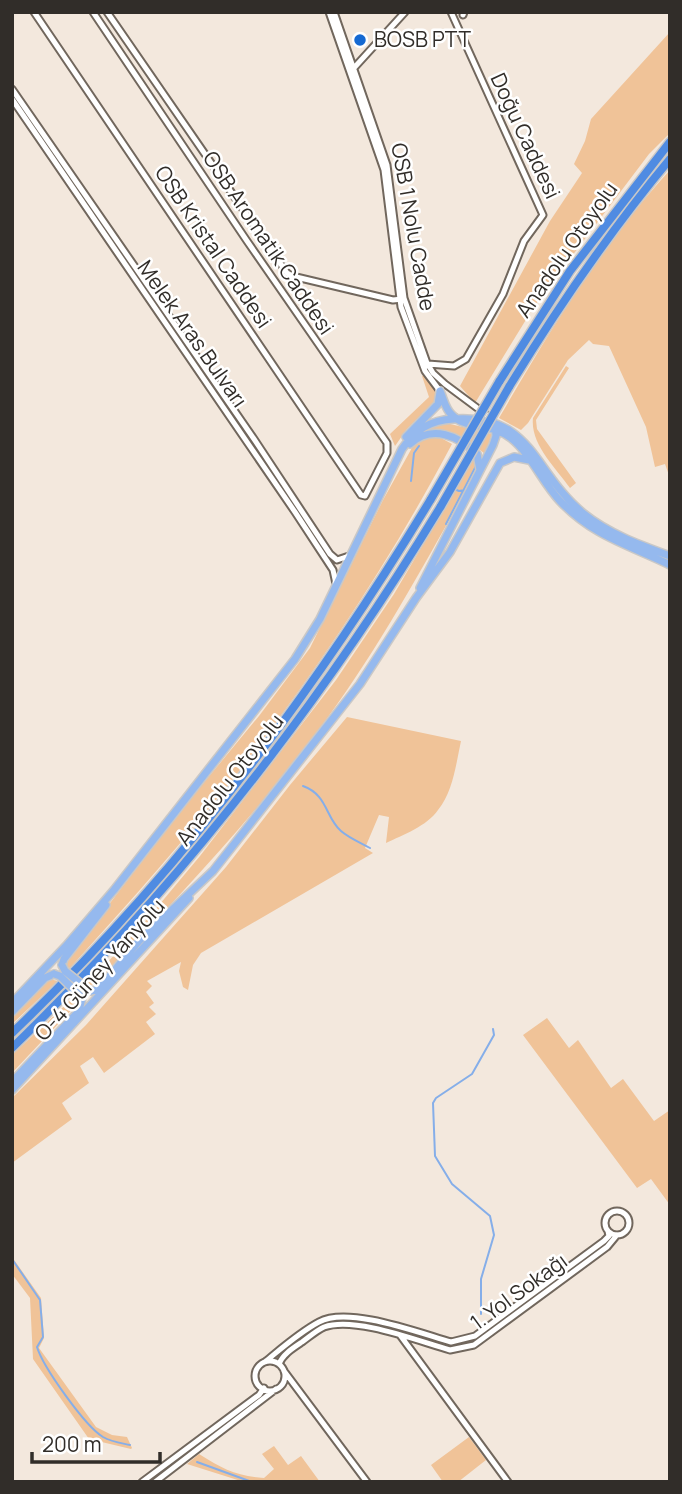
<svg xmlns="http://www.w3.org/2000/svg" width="682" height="1494" viewBox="0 0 682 1494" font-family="Manrope,sans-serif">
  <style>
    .green { fill: #f0c398 }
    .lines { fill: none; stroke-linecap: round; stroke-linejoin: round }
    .stream { stroke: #85aee9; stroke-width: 2 }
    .tertiary-casing { stroke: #71675d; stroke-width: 9 }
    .primary-casing { stroke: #c9c8c7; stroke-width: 10 }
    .motorway-casing { stroke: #c9c8c7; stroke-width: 11 }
    .tertiary { stroke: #fff; stroke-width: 5 }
    .primary { stroke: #95b9ee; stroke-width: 7 }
    .motorway { stroke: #4f8be2; stroke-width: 8 }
    .primary-bridge-casing { stroke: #c9c8c7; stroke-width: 10; stroke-linecap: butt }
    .motorway-bridge-casing { stroke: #c9c8c7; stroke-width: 11; stroke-linecap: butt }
    .primary-bridge { stroke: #95b9ee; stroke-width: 7 }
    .motorway-bridge { stroke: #4f8be2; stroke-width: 8 }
    .poi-dot { fill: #1569d2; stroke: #fff; stroke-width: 2.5 }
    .labels { text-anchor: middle; stroke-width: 5; stroke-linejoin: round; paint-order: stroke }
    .poi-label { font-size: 21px; fill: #312d29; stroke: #fff; text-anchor: start }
    .street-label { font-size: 21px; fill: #312d29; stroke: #fff }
  </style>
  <rect width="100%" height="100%" fill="#f3e8dd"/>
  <path class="green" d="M670,32V133L649,154L535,305L475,403L460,386L550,221L582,173L574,164L585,141L591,119Z
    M670,170V478L665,464L655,467L646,427L609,346L593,344L589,340L568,360L528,423L521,430L499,418C549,332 602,244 670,170Z
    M566,366L569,368L536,420L537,429L576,483L570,488C556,468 530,444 533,418Z
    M424,375L437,391L436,400L407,429L395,446L390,434L429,397L422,376Z
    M446,423L492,434L485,454C468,439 449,428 426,430L433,426Z
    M432,437L441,438L452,444C396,550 329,653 256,749C199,825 134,897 70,968L66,967V961L177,815L259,716L310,648L383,500L413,446L420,440Z
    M474,458L476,467L470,483C422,568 376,654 317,732C253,819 177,897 104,977L96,984L85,986L139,929L200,856L336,680L394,594Z
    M347,717L461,741C456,764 453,792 438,810C427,826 403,835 386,843L389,817L379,815L365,848L373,853L201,953L193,965L188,990L183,987L179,971L181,962L147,981L152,986L146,992L154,1003L149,1007L156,1014L146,1022L155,1034L104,1073L93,1057L80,1066L89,1083L62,1103L72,1119L12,1163V1098L86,1025L226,867L290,785Z
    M49,979L58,981L12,1024V1013Z
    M74,997L77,1000L76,1005L12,1073V1055Z
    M547,1018L569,1048L578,1040L611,1088L623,1079L654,1121L670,1110V1205L651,1179L637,1188L523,1035Z
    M12,1257L41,1298L44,1338L39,1348L96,1427L112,1435L127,1437L132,1448L131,1449L89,1439L33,1359L30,1298L12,1274Z
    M469,1437L486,1460L458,1482H443L431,1465Z
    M274,1446L288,1465L301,1456L320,1482H244L187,1464L199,1454C223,1469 236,1476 264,1478L274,1469L262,1454Z"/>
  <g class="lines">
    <path class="stream" d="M411,481L414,453L419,446
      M454,489L459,491L465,490
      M446,524L476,466
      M303,786C328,795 325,817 341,831C349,838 361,843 370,848
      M12,1259L40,1300L43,1337L37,1347C43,1367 85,1426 103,1437C112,1442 121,1443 130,1445
      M481,1314V1279L494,1235L490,1216L452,1184L435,1156L433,1103L436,1098L472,1074L494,1035L493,1029
      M197,1462L252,1482"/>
    <defs>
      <path id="tertiary" d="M34,12L361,495L365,496L387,453V443L247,241L93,12
        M107,12L287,273L292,276L393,300L402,299
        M329,12L384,170L401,307L425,371L440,391
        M334,12L387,165L404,298L427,363L433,373L445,384L492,419
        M463,15L464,12
        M353,69L405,12
        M12,89L254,439L330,554L337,560L349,556
        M12,99L295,512L333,570L336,584
        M424,368L428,364L454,366L466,359L503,294L524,241L543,215L451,12
        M605 1223a12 12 0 1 1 24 0a12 12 0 1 1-24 0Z
        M400,1335L508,1482
        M266,1361C282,1348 300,1332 319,1322C348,1306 419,1333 451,1342L475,1336L604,1241L609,1236L608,1231
        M255 1376a15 15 0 1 1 30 0a15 15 0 1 1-30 0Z
        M279,1364C283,1354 293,1348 302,1342C309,1337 317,1330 324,1327C355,1316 418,1341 450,1350L474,1345L607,1247L617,1235
        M284,1371L367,1482
        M142,1482L259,1395L264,1388
        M155,1482L276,1389"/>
      <path id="primary" d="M440,391C444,400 445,409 452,415C465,429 492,423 511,438C531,454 542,482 560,501C593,536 629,545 670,565
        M406,437L438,404L440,392
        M410,444C432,424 459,436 477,454L480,470
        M420,588L493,445L496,436L495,425
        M62,965L64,959L106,905
        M90,991L98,990L139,941L213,871L360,684L416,598L450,552L500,463L514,457L529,460
        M12,1003L66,946L114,890L295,659L320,619L402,449C415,430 430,420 454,419C534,414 532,472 584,514C609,534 640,545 670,556
        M12,1012L45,978L54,974
        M12,1082L79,1011L82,998
        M12,1090L189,898"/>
      <path id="motorway" d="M499,382L570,271L670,142
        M509,387C558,307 610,231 670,159
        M12,1033C177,876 314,693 431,499
        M12,1048C179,886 321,704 441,506"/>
    </defs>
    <use href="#tertiary" class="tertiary-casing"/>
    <use href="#primary" class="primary-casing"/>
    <use href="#motorway" class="motorway-casing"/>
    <use href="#tertiary" class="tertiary"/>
    <use href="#primary" class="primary"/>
    <use href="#motorway" class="motorway"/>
    <defs>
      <path id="primary-bridge" d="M62,965L65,971L90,991
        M54,974L60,976L82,998"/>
      <path id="motorway-bridge" d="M431,499L499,382
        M441,506L509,387"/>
    </defs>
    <use href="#primary-bridge" class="primary-bridge-casing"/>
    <use href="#motorway-bridge" class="motorway-bridge-casing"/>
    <use href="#primary-bridge" class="primary-bridge"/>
    <use href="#motorway-bridge" class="motorway-bridge"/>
  </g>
  <circle class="poi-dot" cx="360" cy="40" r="7"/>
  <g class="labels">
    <g class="poi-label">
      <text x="374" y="47">BOSB PTT</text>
    </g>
    <g class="street-label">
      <text transform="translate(525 136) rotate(65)" y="7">Doğu Caddesi</text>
      <text transform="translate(413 227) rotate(80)" y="7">OSB 1 Nolu Cadde</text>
      <text transform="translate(268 243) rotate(56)" y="7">OSB Aromatik Caddesi</text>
      <text transform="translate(213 247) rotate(56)" y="7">OSB Kristal Caddesi</text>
      <text transform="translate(567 250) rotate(-55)" y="7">Anadolu Otoyolu</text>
      <text transform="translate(192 334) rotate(55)" y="7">Melek Aras Bulvarı</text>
      <text transform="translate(230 780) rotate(-52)" y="7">Anadolu Otoyolu</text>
      <text transform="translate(100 970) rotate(-48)" y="7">O-4 Güney Yanyolu</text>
      <text transform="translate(519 1292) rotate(-36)" y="7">1. Yol Sokağı</text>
    </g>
  </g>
  <rect width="682" height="1494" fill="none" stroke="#312d29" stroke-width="28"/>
  <path d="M32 1452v10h128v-10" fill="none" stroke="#312d29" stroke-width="3.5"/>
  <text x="42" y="1452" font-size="21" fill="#312d29" stroke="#ffffff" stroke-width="5" paint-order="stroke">200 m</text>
</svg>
